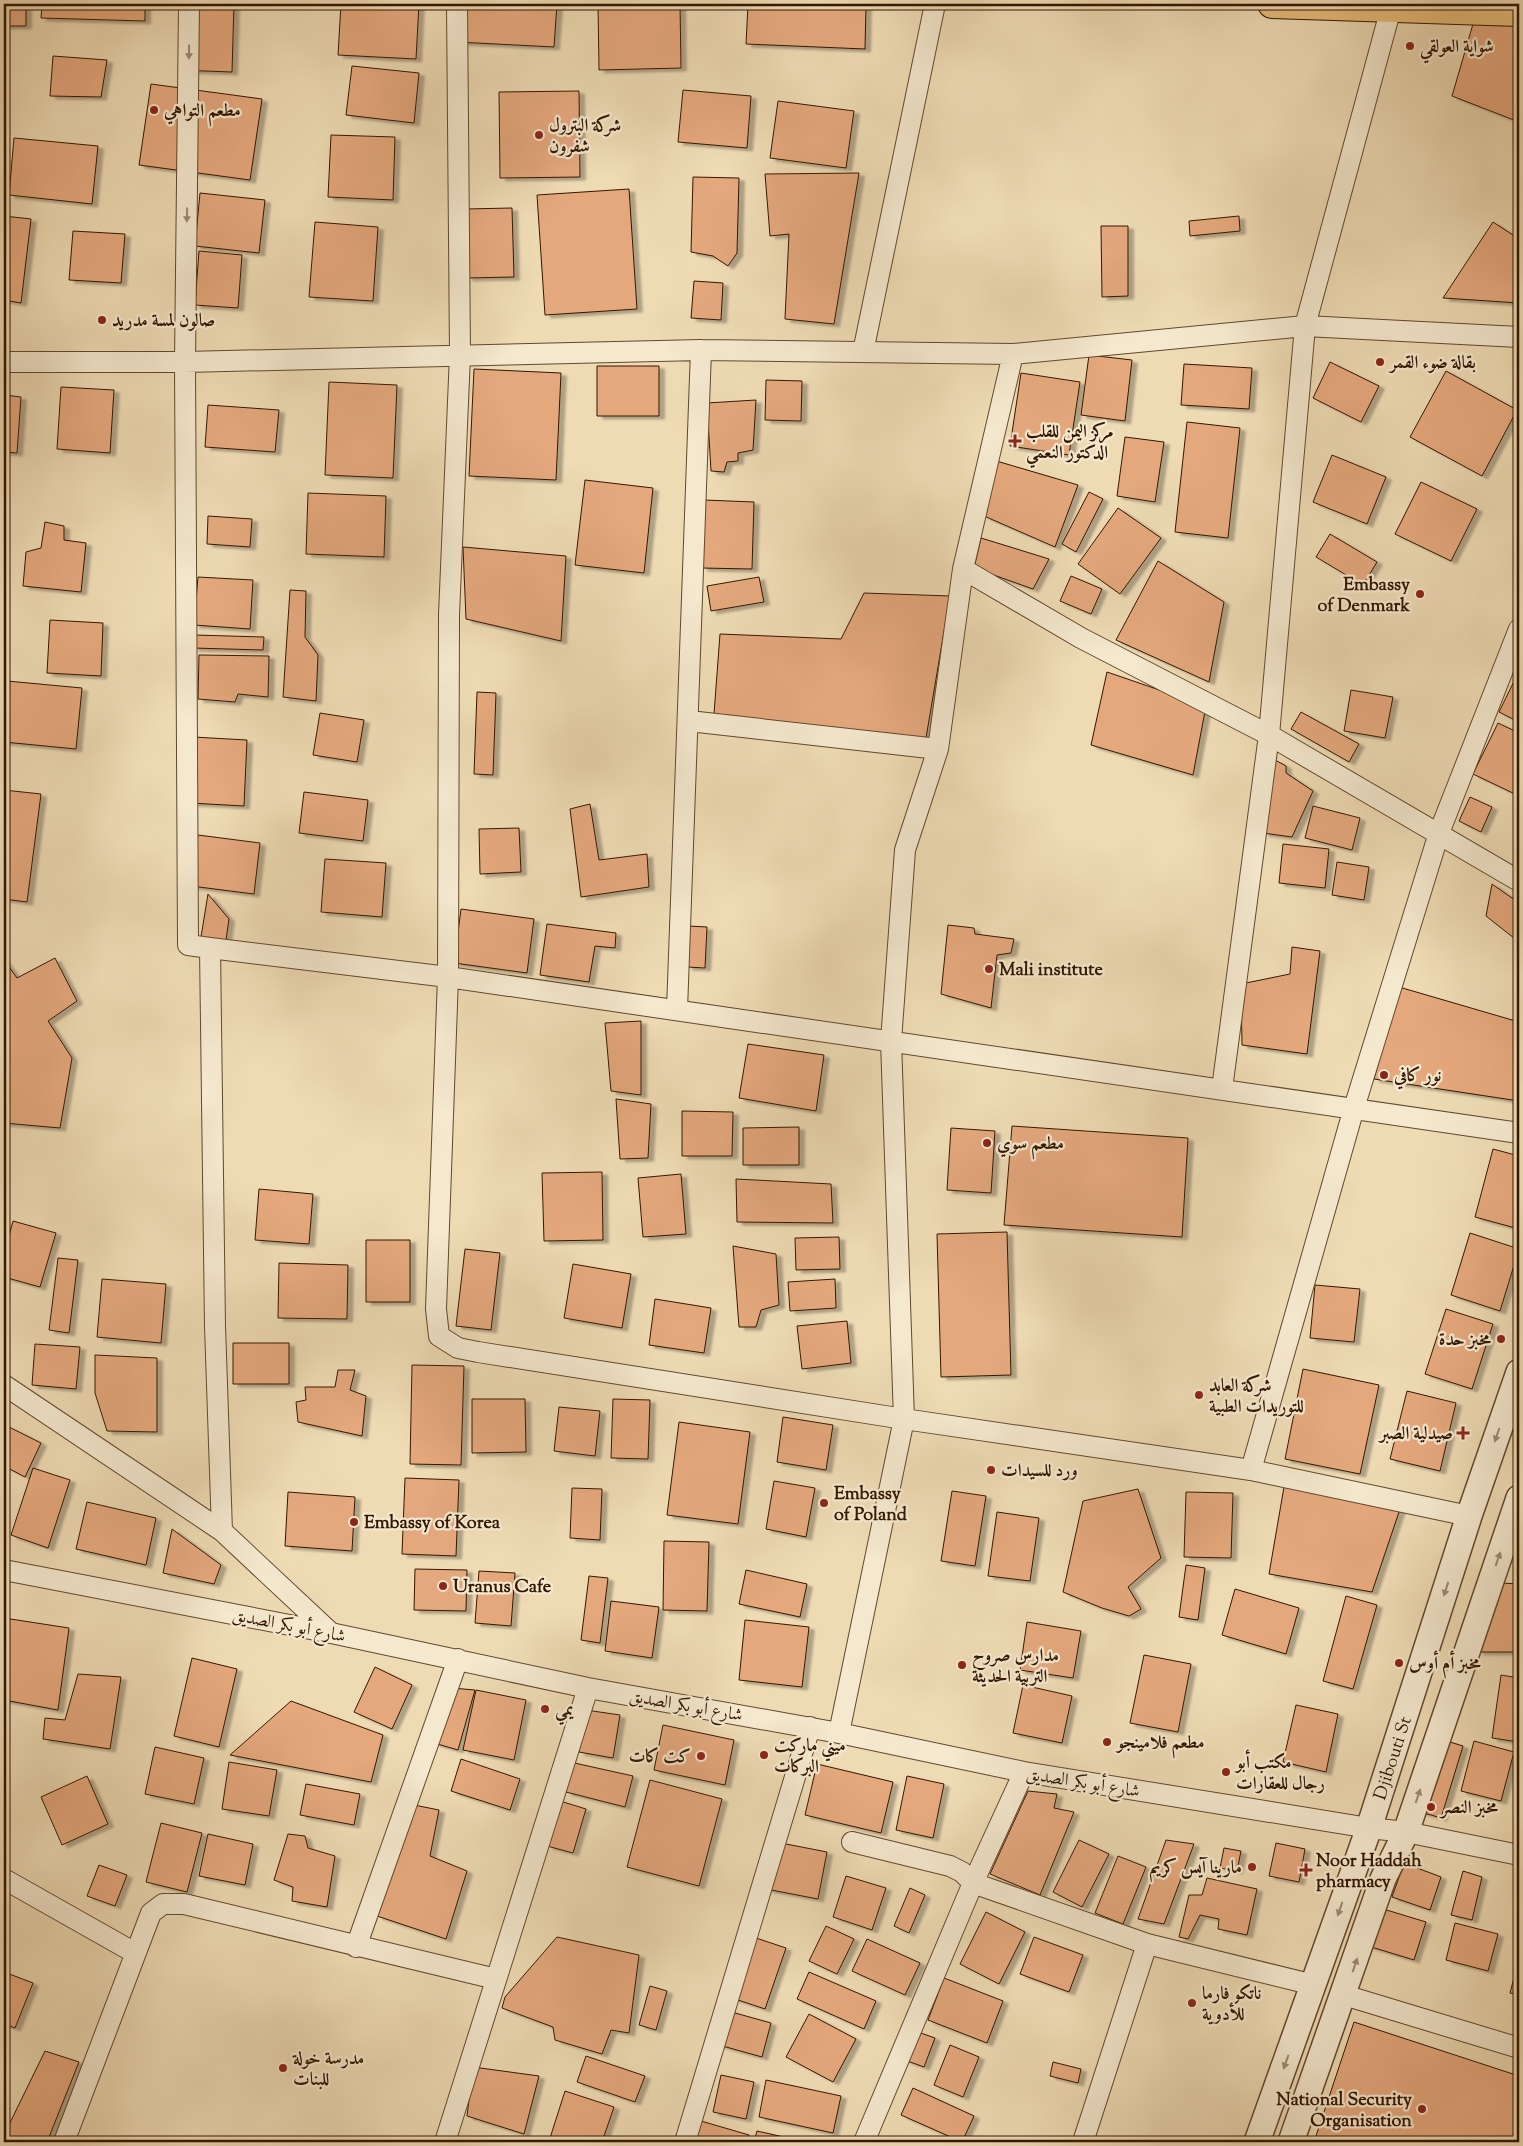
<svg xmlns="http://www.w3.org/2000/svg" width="1523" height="2146" viewBox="0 0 1523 2146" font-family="'Sorts Mill Goudy',Amiri,serif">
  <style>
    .building { fill: #e5a87d; stroke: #331700; filter: url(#shadow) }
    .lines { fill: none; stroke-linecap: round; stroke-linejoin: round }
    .minor-casing { stroke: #62482d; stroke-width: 22 }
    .tertiary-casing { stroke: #62482d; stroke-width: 28 }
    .primary-casing { stroke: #331700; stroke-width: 30 }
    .minor { stroke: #f4e8ce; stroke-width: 20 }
    .tertiary { stroke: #f4e8ce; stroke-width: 25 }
    .primary { stroke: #e7be7a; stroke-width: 28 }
    .oneway { fill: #9d8a71 }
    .poi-dot { fill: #8f2418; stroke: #f4e8ce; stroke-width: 2 }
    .labels { text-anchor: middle; stroke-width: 4.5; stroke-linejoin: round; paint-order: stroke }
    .poi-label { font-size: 18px; font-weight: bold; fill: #331700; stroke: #f4e8ce; text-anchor: start }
    .street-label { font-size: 18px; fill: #331700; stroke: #f4e8ce }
  </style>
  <defs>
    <filter id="shadow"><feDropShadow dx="5.5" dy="3" stdDeviation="1" flood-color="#0004"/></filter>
  </defs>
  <rect width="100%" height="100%" fill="#eedbb4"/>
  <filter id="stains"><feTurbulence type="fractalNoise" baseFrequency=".004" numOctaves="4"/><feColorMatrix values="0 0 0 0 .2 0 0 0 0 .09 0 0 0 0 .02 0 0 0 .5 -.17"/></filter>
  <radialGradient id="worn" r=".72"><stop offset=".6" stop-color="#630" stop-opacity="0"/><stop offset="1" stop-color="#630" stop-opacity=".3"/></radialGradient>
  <path class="building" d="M4,4H26V26H4Z
    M42,4H145V21L41,18Z
    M181,4H234L232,72L179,70Z
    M341,4H419L416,59L338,55Z
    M459,4H557L554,47L457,42Z
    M598,4H680L681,68L599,70Z
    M748,4H866L865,49L746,44Z
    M1519,15V122L1452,96L1475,17Z
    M53,56L107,60L101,97L50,96Z
    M352,66L419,73L414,123L346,115Z
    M151,84L262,99L250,180L139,165Z
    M683,90L751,96L747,148L678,142Z
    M579,91L580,177L500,178L499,92Z
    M778,101L854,111L846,168L770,158Z
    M331,135L395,137L393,200L328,197Z
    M14,138L98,146L92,204L9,195Z
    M859,173L834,324L785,319L789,234L770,236L765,174Z
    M693,177L739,178L737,253L728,266L713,256L691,252Z
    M629,189L637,309L545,315L537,195Z
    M200,193L265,200L259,253L195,246Z
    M512,208L514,277L467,278L465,209Z
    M4,216L31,219L21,303L4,300Z
    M1239,216L1240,231L1190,236L1189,221Z
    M315,222L378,227L373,301L309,297Z
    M1493,222L1519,239V303L1443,298Z
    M1101,226H1128V296L1102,297Z
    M73,231L125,234L121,283L69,280Z
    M199,251L242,255L238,308L195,305Z
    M694,281L723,283L721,320L691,318Z
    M1089,355L1132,360L1125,421L1081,415Z
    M1330,362L1379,386L1361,422L1313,398Z
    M1184,364L1252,368L1249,409L1181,405Z
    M597,366H659V416H597Z
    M474,369L561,373L556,480L469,476Z
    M1446,371L1517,410L1482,476L1410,437Z
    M1021,373L1080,382L1069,455L1010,446Z
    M766,380L802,381L801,421L765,420Z
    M329,382L397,385L393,478L325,475Z
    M61,387L114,390L110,453L57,449Z
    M4,395L21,397L17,453L4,452Z
    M756,400L753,450L738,453V461L727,462L724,472L711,471L707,403Z
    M208,405L279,410L275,452L205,447Z
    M1187,422L1240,428L1228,538L1175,532Z
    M1125,437L1164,442L1155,502L1117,496Z
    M1332,455L1386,477L1367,524L1313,502Z
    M993,460L1078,485L1055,547L984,516Z
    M585,480L653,488L644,573L575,565Z
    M1421,482L1477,509L1451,561L1395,534Z
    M1089,492L1103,499L1076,552L1062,544Z
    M308,493L386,496L384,557L306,554Z
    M704,500L754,502L752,569L702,568Z
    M1118,508L1161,538L1120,594L1078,564Z
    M208,516L252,519L250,547L207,544Z
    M45,522L64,526V540L86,543L81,592L23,586L26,552L41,548Z
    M1330,534L1377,562L1363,585L1316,557Z
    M981,538L1049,559L1033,589L974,568Z
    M463,547L566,556L561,641L466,619Z
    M1158,561L1224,602L1209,682L1116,640Z
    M1071,576L1102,589L1091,614L1060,601Z
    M198,577L253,580L250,629L194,625Z
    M759,577L764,602L711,611L707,586Z
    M290,590L306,591L305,637L318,655L316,701L283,697Z
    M864,593L950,596L926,738L714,714L720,634L841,639Z
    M50,620L103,623L101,676L47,673Z
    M194,635L264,637L263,650L193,648Z
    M199,655L269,656L268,697L238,694L235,702L198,699Z
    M1519,671V722L1499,712Z
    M1107,672L1206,706L1193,775L1091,745Z
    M7,681L82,688L76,749L4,742Z
    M1351,690L1393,697L1385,738L1344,731Z
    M477,692L496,693L493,775L474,774Z
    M1301,712L1359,744L1349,762L1291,729Z
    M320,713L364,720L357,762L313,755Z
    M1498,723L1519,733V790L1517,795L1473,774Z
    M193,737L247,740L244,806L190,803Z
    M1275,760L1286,766V773L1313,791L1292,837L1263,833Z
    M4,790L41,794L27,902L4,899Z
    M304,792L368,800L363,841L299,833Z
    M1470,797L1492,807L1481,832L1459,821Z
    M590,804L599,860L647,854L649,887L581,897L570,809Z
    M1313,806L1360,818L1352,850L1305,838Z
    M519,828L521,872L480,874L479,829Z
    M198,835L260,843L254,894L191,886Z
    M1283,844L1329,849L1325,888L1279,883Z
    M325,859L386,863L382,917L321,912Z
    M1337,862L1369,867L1364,900L1332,895Z
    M1492,884L1519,903V942L1486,916Z
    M208,894L229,919L226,940L201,937Z
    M461,909L534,919L527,973L454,963Z
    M547,924L616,933L615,948L595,946L589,982L540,975Z
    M948,925L974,928L975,934L1014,939L1011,953L997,955L991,1008L941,994Z
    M688,926L707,927L705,968L687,967Z
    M1292,947L1320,951L1307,1054L1242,1045L1241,984L1290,974Z
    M55,958L77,1001L48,1021L72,1058L60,1128L4,1123V960L17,978Z
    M1399,987L1519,1022V1101L1374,1079Z
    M641,1021V1095L611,1091L605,1023Z
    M748,1044L824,1055L816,1111L739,1098Z
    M616,1099L651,1104L648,1158L620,1159Z
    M682,1111L733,1112L732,1156H682Z
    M1012,1126L1188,1138L1182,1237L1004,1225Z
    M799,1127V1165H743V1128Z
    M951,1128L995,1131L991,1193L947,1190Z
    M1493,1149L1519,1156V1229L1475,1217Z
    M602,1172L603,1240L544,1241L542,1173Z
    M681,1174L686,1234L643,1237L638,1178Z
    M736,1179L831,1184L833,1223L737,1222Z
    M259,1189L313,1194L309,1244L255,1240Z
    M13,1221L56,1233L40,1287L4,1277V1255Z
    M1007,1232L1011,1375L941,1377L937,1234Z
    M1470,1233L1519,1249L1500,1311L1451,1295Z
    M839,1237L840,1269L796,1270L795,1238Z
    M366,1240H410V1302H366Z
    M733,1246L776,1254L779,1305L761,1310L756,1327H739Z
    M465,1249L500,1253L491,1330L456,1326Z
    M58,1258L78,1260L69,1333L49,1330Z
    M279,1263L348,1265L347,1319L278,1318Z
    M573,1264L631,1274L622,1328L564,1318Z
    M102,1279L166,1284L161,1343L97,1337Z
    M835,1279L836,1308L790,1311L788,1282Z
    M1315,1285L1360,1289L1354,1342L1310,1338Z
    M655,1299L711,1308L704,1353L649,1345Z
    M1446,1309L1493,1324L1472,1389L1425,1374Z
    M847,1321L851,1363L802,1369L797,1326Z
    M233,1343H289V1384H233Z
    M35,1344L80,1347L76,1389L32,1385Z
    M95,1355L157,1358V1432L107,1431L95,1393Z
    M412,1365L464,1366L461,1465L410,1464Z
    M1303,1369L1379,1385L1360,1474L1285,1459Z
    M338,1370H355L350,1390L366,1396L362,1436L298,1422L296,1402L306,1400L305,1387H335Z
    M1407,1391L1456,1403L1440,1471L1390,1459Z
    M472,1399H525L526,1452L472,1453Z
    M613,1399L650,1400L648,1459L611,1458Z
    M559,1407L600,1411L595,1456L554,1451Z
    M783,1417L833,1425L826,1470L777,1462Z
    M679,1422L750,1432L738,1524L667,1515Z
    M9,1427L41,1443L25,1477L4,1466V1438Z
    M33,1468L70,1480L48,1548L11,1535Z
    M405,1478L459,1480L456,1556L402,1554Z
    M774,1481L815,1488L806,1537L766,1529Z
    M1284,1487L1401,1506L1372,1592L1269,1574Z
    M572,1488L602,1489L600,1540L570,1538Z
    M1138,1489L1161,1558L1128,1587L1141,1609L1129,1616L1102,1608L1063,1592L1083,1501Z
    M952,1491L986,1496L975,1566L941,1561Z
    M288,1492L355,1497L352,1551L285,1546Z
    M1186,1492L1233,1493L1231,1558L1184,1557Z
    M87,1502L156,1518L146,1565L76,1549Z
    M997,1512L1039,1518L1030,1581L988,1576Z
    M172,1529L221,1565L214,1584L163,1573Z
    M664,1541L709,1542L707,1611L663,1610Z
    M1186,1565L1205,1568L1198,1620L1179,1617Z
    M415,1569L467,1570L466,1611L414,1610Z
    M746,1570L807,1584L800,1617L739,1604Z
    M479,1571L515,1573L511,1626L475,1623Z
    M589,1576L608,1578L600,1643L581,1640Z
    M1501,1583L1519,1584V1652H1477Z
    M1235,1589L1299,1608L1286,1654L1222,1635Z
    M1346,1596L1377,1605L1353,1689L1323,1681Z
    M611,1601L659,1607L652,1658L605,1651Z
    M4,1618L69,1628L58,1710L4,1700Z
    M745,1620L809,1627L802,1687L739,1680Z
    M1027,1622L1081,1631L1073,1678L1020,1670Z
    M1144,1655L1191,1664L1178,1732L1130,1723Z
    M192,1658L237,1669L219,1747L174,1736Z
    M375,1667L412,1685L392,1729L354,1712Z
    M78,1674L121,1677L110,1749L43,1739L45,1718L65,1720Z
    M1501,1675L1519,1678V1742L1492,1738Z
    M1023,1685L1072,1696L1062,1743L1013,1733Z
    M452,1688L475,1690L458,1750L434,1743Z
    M476,1690L526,1700L514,1760L463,1750Z
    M291,1701L383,1735L371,1782L230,1755Z
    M1296,1705L1338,1714L1326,1772L1283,1762Z
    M586,1710L620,1715L613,1758L579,1752Z
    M663,1725L734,1740L725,1785L654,1770Z
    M1440,1739L1463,1746L1441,1818L1418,1811Z
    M1474,1741L1514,1752L1501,1801L1461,1791Z
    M155,1747L204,1758L194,1804L145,1794Z
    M461,1759L520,1779L510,1810L451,1791Z
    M229,1762L277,1770L269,1816L222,1809Z
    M570,1762L633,1776L625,1807L566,1792Z
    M817,1764L893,1782L881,1833L805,1815Z
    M87,1776L108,1824L62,1845L41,1797Z
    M907,1776L944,1784L933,1838L896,1830Z
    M650,1780L722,1799L699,1886L627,1867Z
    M306,1784L360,1794L354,1825L300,1815Z
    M1028,1791L1057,1794L1054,1808L1074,1812L1040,1895L990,1874Z
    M560,1801L586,1809L573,1853L547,1846Z
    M414,1805L439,1810L430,1856L467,1871L446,1939L377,1916Z
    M161,1823L202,1833L187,1892L146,1882Z
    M208,1834L253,1844L245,1885L199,1876Z
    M288,1834L305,1836L308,1848L335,1856L327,1907L292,1901L293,1887L274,1880Z
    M1079,1840L1109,1854L1082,1907L1053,1892Z
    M1166,1840L1194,1844L1164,1924L1138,1919Z
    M781,1843L827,1852L818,1899L766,1889Z
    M1276,1843L1305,1849L1299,1882L1269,1876Z
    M1224,1848L1241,1851L1237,1871L1220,1868Z
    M1118,1856L1146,1867L1123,1924L1095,1913Z
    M1404,1863L1441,1877L1430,1910L1392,1897Z
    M99,1865L127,1875L115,1906L87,1896Z
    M1463,1871L1482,1877L1472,1920L1451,1915Z
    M846,1876L886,1888L872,1930L833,1917Z
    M1207,1878L1257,1889L1247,1935L1218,1929L1219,1919L1200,1915L1188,1939L1179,1937L1189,1895H1202Z
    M910,1888L925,1895L909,1933L894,1926Z
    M1380,1908L1426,1922L1414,1960L1368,1946Z
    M986,1912L1025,1932L999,1984L960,1964Z
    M1455,1923L1498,1934L1488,1971L1446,1960Z
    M826,1926L854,1939L837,1974L809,1961Z
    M750,1936L786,1948L765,2009L729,1997Z
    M557,1937L639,1955L629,2033L611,2030L602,2054L555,2040L553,2027L502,2008L505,1997Z
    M1034,1937L1083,1955L1069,1992L1020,1974Z
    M867,1939L920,1963L905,1995L852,1971Z
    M1519,1959V1995L1510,1993Z
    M4,1972L33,1983L15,2028L4,2024Z
    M809,1972L876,2001L864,2029L797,1999Z
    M944,1978L1003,2001L987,2043L928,2020Z
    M650,1986L667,1991L656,2030L639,2025Z
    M728,2011L771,2023L762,2057L719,2045Z
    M809,2014L856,2039L833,2082L786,2057Z
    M1354,2022L1519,2076V2142H1314Z
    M912,2030L935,2038L924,2067L902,2059Z
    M950,2045L979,2057L963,2097L934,2085Z
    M45,2051L79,2062L47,2142H7L4,2140V2135Z
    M586,2056L645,2076L635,2102L577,2082Z
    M1053,2062L1081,2069L1078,2083L1050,2076Z
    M473,2067L539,2076L524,2134L467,2116Z
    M721,2075L754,2082L746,2119L713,2112Z
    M766,2080L841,2096L833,2133L759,2117Z
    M913,2088L974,2116L962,2142L901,2115Z
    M565,2091L614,2107L602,2142H563L550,2138Z
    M694,2119L749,2135L747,2142H691Z
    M757,2131L806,2142H754Z"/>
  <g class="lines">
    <defs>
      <path id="minor" d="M189,4L185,362L188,945L210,948L215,1326L222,1531
        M457,4L460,355L449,615L448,977L436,1309L439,1336L458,1348L478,1352L904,1419L1251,1470L1469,1516
        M863,352L935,4
        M4,362H185L701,350L1013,354L1305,326L1519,337
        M963,569L1081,638L1269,735L1519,881
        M689,721L938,749
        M210,948L448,977L1519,1133
        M677,1010L701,350
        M1222,1089L1269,735L1305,326L1391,8
        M4,1385L222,1531L331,1633
        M1251,1470L1354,1108L1439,833L1519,629
        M4,1570L331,1633L588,1688L839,1733L1024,1772L1369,1828L1406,1832L1519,1855
        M839,1733L904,1419L891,1041L905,850L938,749L963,569L1013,354
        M852,1842L950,1866L962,1872L973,1883L1147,1944L1314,1985
        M4,1879L135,1953
        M356,1947L458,1659
        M1344,1995L1519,2048
        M64,2142L151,1913L163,1904H184L496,1979
        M445,2142L588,1688
        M685,2142L810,1727
        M864,2142L973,1883L1024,1772
        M1083,2142L1147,1944"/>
      <path id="tertiary" d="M1257,2142L1369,1828L1469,1516L1519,1372
        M1291,2142L1383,1879L1406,1832L1519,1498"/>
      <path id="primary" d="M1272,4L1519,12"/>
    </defs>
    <use href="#minor" class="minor-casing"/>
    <use href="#tertiary" class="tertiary-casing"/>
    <use href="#primary" class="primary-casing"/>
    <use href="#minor" class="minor"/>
    <use href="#tertiary" class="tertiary"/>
    <use href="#primary" class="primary"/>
  </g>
  <defs><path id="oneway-solid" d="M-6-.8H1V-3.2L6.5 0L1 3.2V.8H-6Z" transform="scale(1.25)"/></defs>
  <g class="oneway">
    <use href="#oneway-solid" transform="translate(189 52) rotate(91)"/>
    <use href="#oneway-solid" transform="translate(187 215) rotate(91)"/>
    <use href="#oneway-solid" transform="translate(1497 1435) rotate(109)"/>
    <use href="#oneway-solid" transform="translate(1498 1559) rotate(-71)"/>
    <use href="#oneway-solid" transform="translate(1446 1589) rotate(108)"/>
    <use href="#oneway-solid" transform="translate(1418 1796) rotate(-71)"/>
    <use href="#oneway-solid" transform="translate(1340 1909) rotate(109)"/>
    <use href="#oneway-solid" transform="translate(1355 1965) rotate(-71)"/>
    <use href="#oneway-solid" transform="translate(1286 2062) rotate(110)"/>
  </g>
  <g class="poi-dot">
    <circle cx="1410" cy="46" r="5"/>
    <circle cx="154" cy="110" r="5"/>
    <circle cx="539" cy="135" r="5"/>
    <circle cx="102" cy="320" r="5"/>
    <circle cx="1380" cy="362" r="5"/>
    <path d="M1012.5 433.5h5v5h5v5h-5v5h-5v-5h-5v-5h5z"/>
    <circle cx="1420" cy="594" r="5"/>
    <circle cx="989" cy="969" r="5"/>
    <circle cx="1384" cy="1075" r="5"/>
    <circle cx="987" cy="1143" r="5"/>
    <circle cx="1501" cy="1339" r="5"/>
    <circle cx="1199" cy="1395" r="5"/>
    <path d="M1460.5 1425.5h5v5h5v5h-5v5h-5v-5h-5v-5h5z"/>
    <circle cx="991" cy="1470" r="5"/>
    <circle cx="824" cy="1503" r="5"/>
    <circle cx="354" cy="1522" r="5"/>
    <circle cx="443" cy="1586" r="5"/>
    <circle cx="1399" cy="1663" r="5"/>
    <circle cx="962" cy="1665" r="5"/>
    <circle cx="545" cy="1709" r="5"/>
    <circle cx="1107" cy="1742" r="5"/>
    <circle cx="764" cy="1755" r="5"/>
    <circle cx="701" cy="1756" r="5"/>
    <circle cx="1226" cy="1772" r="5"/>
    <circle cx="1431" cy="1807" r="5"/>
    <circle cx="1252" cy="1867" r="5"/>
    <path d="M1303.5 1862.5h5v5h5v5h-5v5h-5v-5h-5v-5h5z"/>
    <circle cx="1192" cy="2003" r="5"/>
    <circle cx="283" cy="2068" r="5"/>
    <circle cx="1422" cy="2109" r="5"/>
  </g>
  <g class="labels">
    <g class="poi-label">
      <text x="1420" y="52">شواية العولقي</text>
      <text x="164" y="116">مطعم التواهي</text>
      <text x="549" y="131">شركة البترول<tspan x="549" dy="21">شفرون</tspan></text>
      <text x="112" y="326">صالون لمسة مدريد</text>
      <text x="1390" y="368">بقالة ضوء القمر</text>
      <text x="1026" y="437">مركز اليمن للقلب<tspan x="1026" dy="21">الدكتور النعمي</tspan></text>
      <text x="1410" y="590" text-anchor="end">Embassy<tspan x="1410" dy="21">of Denmark</tspan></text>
      <text x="999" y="975">Mali institute</text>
      <text x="1394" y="1081">نور كافي</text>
      <text x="997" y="1149">مطعم سوي</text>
      <text x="1491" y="1345" text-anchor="end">مخبز حدة</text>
      <text x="1209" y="1391">شركة العابد<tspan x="1209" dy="21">للتوريدات الطبية</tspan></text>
      <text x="1453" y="1439" text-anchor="end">صيدلية الصبر</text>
      <text x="1001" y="1476">ورد للسيدات</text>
      <text x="834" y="1499">Embassy<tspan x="834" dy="21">of Poland</tspan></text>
      <text x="364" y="1528">Embassy of Korea</text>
      <text x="453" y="1592">Uranus Cafe</text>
      <text x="972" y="1661">مدارس صروح<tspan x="972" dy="21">التربية الحديثة</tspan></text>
      <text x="1409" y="1669">مخبز أم أوس</text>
      <text x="555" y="1715">يمي</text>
      <text x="1117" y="1748">مطعم فلامينجو</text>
      <text x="774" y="1751">ميني ماركت<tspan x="774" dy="21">البركات</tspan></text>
      <text x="691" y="1762" text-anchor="end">كت كات</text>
      <text x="1236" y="1768">مكتب أبو<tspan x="1236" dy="21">رجال للعقارات</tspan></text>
      <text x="1441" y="1813">مخبز النصر</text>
      <text x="1316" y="1866">Noor Haddah<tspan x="1316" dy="21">pharmacy</tspan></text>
      <text x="1242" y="1873" text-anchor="end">مارينا آيس كريم</text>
      <text x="1202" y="1999">ناتكو فارما<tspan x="1202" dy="21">للأدوية</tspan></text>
      <text x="293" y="2064">مدرسة خولة<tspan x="293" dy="21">للبنات</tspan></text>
      <text x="1412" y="2105" text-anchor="end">National Security<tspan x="1412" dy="21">Organisation</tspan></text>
    </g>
    <g class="street-label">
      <text transform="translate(289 1625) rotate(11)" y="6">شارع أبو بكر الصديق</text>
      <text transform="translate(686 1705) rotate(10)" y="6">شارع أبو بكر الصديق</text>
      <text transform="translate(1392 1758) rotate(-72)" y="6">Djibouti St</text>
      <text transform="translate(1083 1782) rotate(9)" y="6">شارع أبو بكر الصديق</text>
    </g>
  </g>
  <rect width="1523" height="2146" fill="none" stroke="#eedbb4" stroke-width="20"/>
  <rect x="5" y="5" width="1513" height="2136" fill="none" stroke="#331700" stroke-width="2.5"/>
  <rect x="10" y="10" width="1503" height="2126" fill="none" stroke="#331700"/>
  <rect width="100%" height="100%" filter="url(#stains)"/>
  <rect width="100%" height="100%" fill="url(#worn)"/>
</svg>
